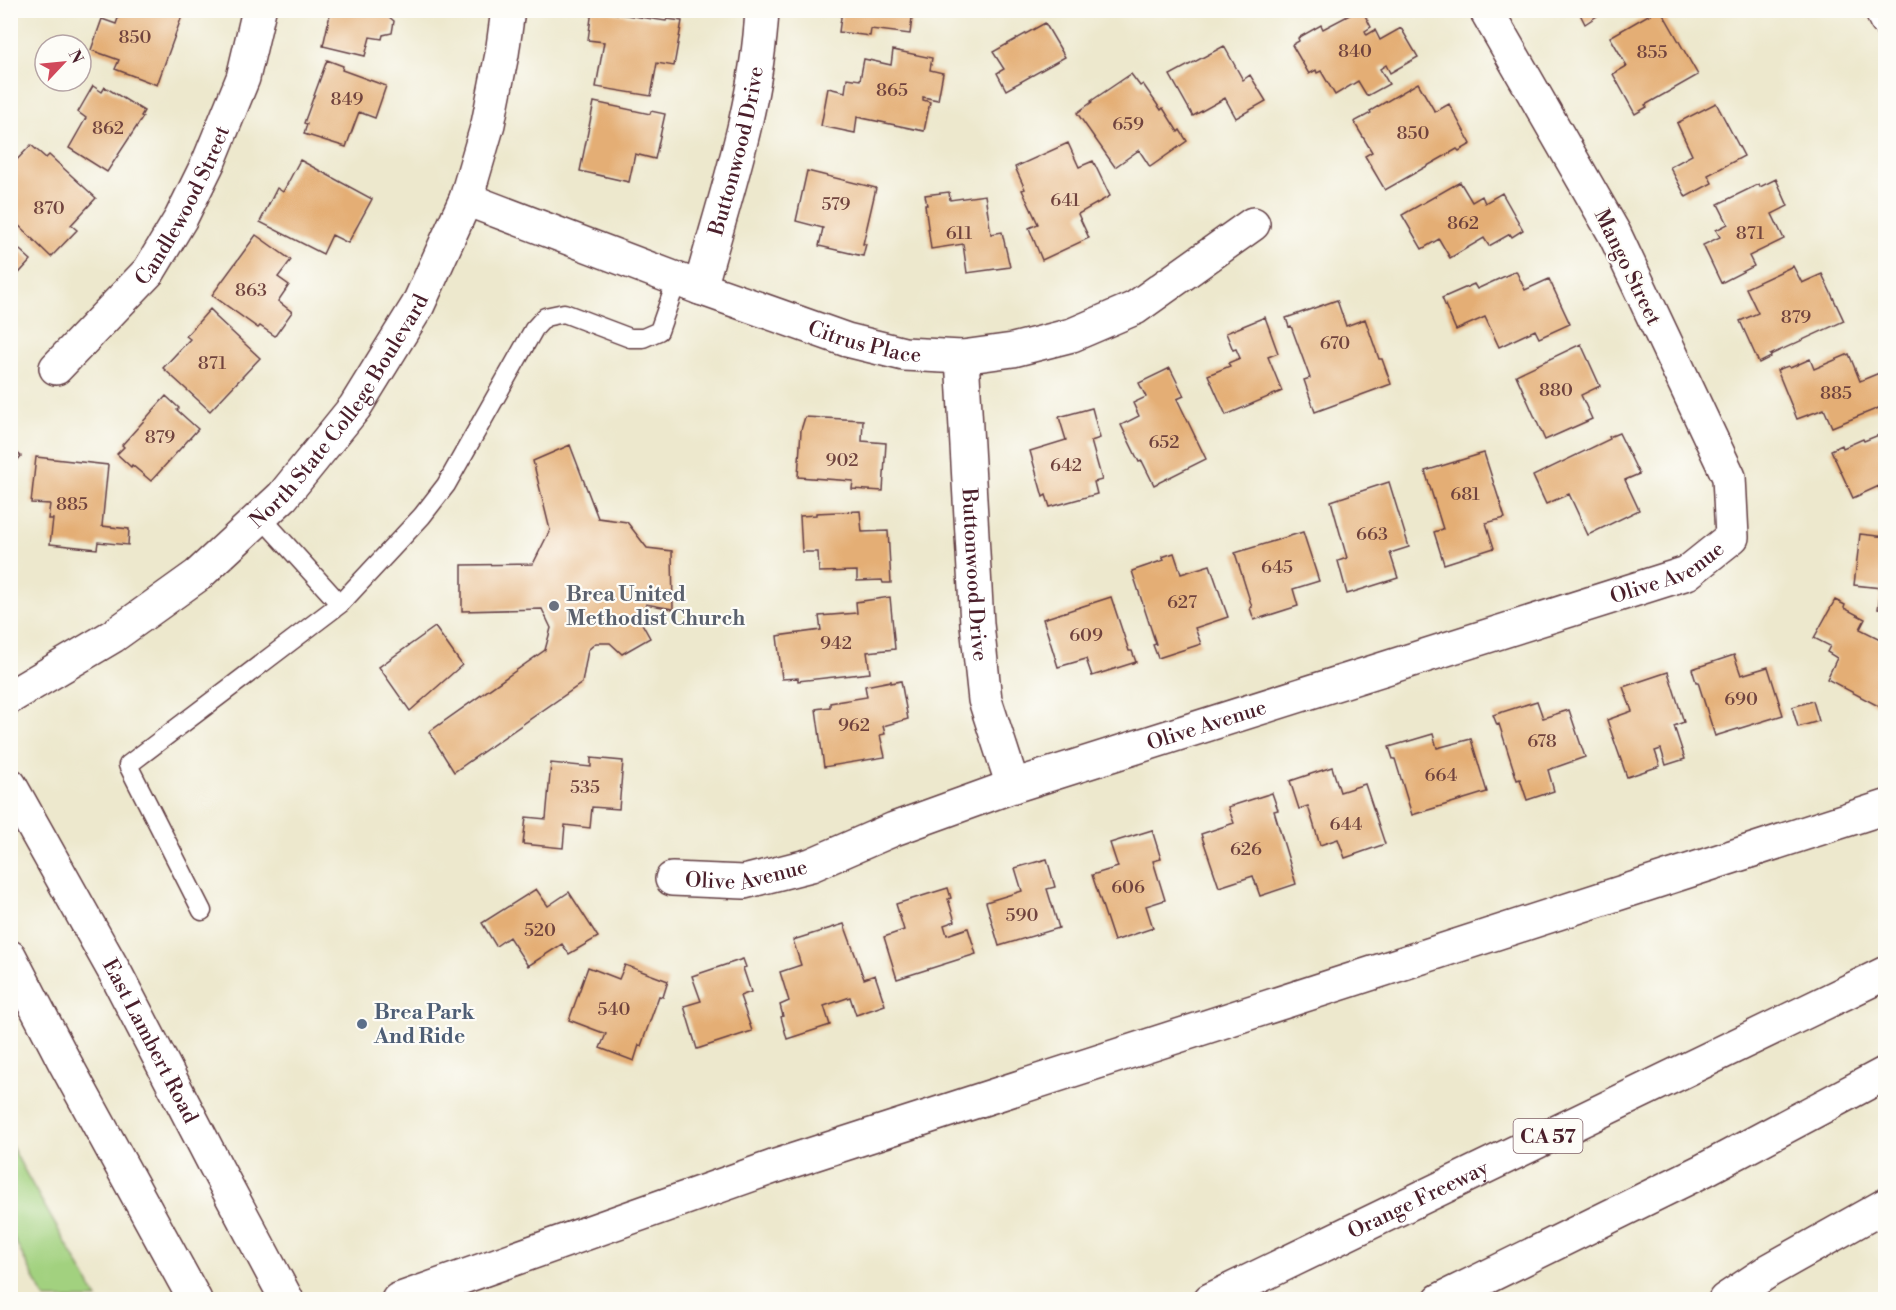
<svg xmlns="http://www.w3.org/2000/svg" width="1896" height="1310" viewBox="0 0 1896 1310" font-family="'Libre Bodoni',serif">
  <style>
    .green { fill: #a2d17f; stroke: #767855; stroke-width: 1.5 }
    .building { fill: #e4ae75 }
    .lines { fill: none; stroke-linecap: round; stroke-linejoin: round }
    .service-casing { stroke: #623d43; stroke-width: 21 }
    .minor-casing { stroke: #623d43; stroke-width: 36 }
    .tertiary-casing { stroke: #623d43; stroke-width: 36 }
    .secondary-casing { stroke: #623d43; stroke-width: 36 }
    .motorway-casing { stroke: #623d43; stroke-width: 36 }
    .service { stroke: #fff; stroke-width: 18 }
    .minor { stroke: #fff; stroke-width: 33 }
    .tertiary { stroke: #fff; stroke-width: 33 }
    .secondary { stroke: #fff; stroke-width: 33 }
    .motorway { stroke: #fff; stroke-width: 33 }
    .worship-dot { fill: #6b7280; stroke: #fdfcf7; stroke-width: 2 }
    .service-dot { fill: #5c6f8a; stroke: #fdfcf7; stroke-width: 2 }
    .labels { text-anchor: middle; stroke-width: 4.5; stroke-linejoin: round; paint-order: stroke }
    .number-label { font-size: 18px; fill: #70433e }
    .shield { fill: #fdfcf7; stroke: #806168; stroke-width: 1.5 }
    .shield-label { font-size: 20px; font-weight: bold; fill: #4a1f2b }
    .street-label { font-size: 21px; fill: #4a1f2b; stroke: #fdfcf7 }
    .worship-label { font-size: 21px; font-weight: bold; fill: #5b616d; stroke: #fdfcf7; text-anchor: start }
    .service-label { font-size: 21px; font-weight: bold; fill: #4e5e75; stroke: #fdfcf7; text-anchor: start }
  </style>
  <rect width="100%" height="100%" fill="#fdfcf7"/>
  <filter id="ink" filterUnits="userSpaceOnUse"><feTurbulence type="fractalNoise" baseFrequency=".0167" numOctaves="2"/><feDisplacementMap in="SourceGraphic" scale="12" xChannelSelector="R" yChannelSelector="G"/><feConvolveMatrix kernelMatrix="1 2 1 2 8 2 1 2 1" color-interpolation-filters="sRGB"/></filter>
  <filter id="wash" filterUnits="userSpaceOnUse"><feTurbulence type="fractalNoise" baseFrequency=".008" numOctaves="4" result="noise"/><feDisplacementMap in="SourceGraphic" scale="24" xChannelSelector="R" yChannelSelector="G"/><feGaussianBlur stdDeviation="1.35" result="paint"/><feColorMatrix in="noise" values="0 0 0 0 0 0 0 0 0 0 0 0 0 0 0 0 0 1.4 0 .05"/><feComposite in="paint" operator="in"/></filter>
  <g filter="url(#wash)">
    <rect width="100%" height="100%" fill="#ede8cd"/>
    <path class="green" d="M11,1145C38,1198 70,1247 97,1299H45L11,1233Z"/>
    <g id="blocks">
      <path class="building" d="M121,10H167L182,16L157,85L115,69L119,60L91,50L102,19L116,24Z
        M331,10H389L388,16L394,21L392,33L383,35L382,39L370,37L365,56L323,46Z
        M592,10L666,21L667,19L682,21L674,66L657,63L651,96L596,87L604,42L588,40Z
        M842,10H913L910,34L871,29L870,36L839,32Z
        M1359,10H1362L1371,27L1365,31L1367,35L1375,30L1380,40L1401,28L1418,57L1390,73L1386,65L1380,69L1389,84L1367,96L1358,81L1335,95L1321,71L1317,73L1316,70L1309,74L1292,45L1299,41L1298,38L1321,25L1323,29Z
        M1578,10H1606L1585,24Z
        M1657,10H1661L1698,75L1645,105L1647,107L1635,114L1613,74L1627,66L1610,37Z
        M1045,23L1065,57L1006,90L997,73L1004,69L993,52Z
        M1224,46L1243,80L1250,75L1266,101L1236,118L1225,98L1193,116L1170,75Z
        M893,50L932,58L930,70L943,73L938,100L923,97V100L930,102L924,131L857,117L855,133L821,126L828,88L845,92L847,78L860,80L864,59L891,65Z
        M327,60L343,66L342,70L386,86L375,118L359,112L346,147L304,134L307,124L304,123Z
        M1131,74L1140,86L1143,84L1161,110L1163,108L1178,132L1180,130L1187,141L1150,167L1139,150L1115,167L1077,113L1092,102L1091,101Z
        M1418,83L1435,112L1449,104L1471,144L1459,151L1457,149L1385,190L1365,156L1372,152L1354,122L1371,113L1370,111Z
        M93,86L102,92L105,87L144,111L141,116L143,117L107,172L69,148L86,118L78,112Z
        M594,102L650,114L651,111L665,114L655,159L635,154L629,182L580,171Z
        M1716,103L1744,156L1708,175L1712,183L1686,197L1670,167L1692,155L1677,123Z
        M1068,143L1079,167L1093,161L1110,196L1078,214L1089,238L1042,260L1029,228L1038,224L1022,190L1025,189L1015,167Z
        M31,145L46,158L49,155L96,198L71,225L77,230L51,257L10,217V198L17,191L10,186V167Z
        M300,160L372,199L348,243L332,235L323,254L260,222L277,188L283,192Z
        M807,171L876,188L863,244H866L863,256L819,246L823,228L796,221Z
        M1776,179L1788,206L1772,214L1784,239L1749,256L1754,266L1721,283L1703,245L1720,237L1716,230L1728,224L1718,204L1759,184L1760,187Z
        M1460,182L1472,202L1482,196L1485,203L1502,193L1523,230L1512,237L1510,234L1489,246L1484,238L1450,258L1439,239L1422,249L1402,215Z
        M949,192L950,200L985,195L991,234L1002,232L1010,267L967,273L963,244L931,249L925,205H927L925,195Z
        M256,235L291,260L278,277L289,285L278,301L292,312L275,336L260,326L258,328L212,295Z
        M10,241L31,260L10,283Z
        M1793,266L1802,283L1822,274L1844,321L1770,355L1771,357L1759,363L1740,321L1758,313L1746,288Z
        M1516,271L1525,290L1549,279L1570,324L1539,338L1535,330L1499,347L1485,317L1456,330L1442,298L1474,284L1477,289Z
        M1337,300L1346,326L1365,319L1379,359H1382L1391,384L1315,412L1304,380L1310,378L1291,326L1289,327L1286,318Z
        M210,309L216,315L215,316L260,358L210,411L163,368L190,339L186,336Z
        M1265,317L1278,353L1268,357L1282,391L1226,415L1208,375L1230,366L1228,363L1240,358L1236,349L1233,350L1226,333Z
        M1581,344L1600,386L1581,395L1592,419L1545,440L1516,375Z
        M1849,354L1860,381L1884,371L1886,375V405L1832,427L1824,409L1797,419L1777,370L1788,366L1790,368L1810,359L1814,369Z
        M1170,368L1184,396L1177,399L1206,459L1154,485L1142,461L1139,462L1121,425L1139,416L1133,403L1146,397L1139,383Z
        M166,396L179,408L177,410L198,429L151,481L132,465L131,467L117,454L124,447L122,445Z
        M1092,408L1100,438L1091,441L1102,480L1094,482L1097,494L1050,507L1046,495L1043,497L1030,451L1066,440L1059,417Z
        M805,417L863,420L862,441L886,443L883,491L852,489L853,481L798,477L801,430Z
        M1886,432V501L1879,486L1853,498L1831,450L1842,445L1843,448L1863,439L1864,441Z
        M1619,433L1639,474L1625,480L1639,510L1588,535L1569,494L1546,504L1533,476L1610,439L1609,437Z
        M570,445L598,518L627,522L647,548L672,551L673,609L646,604L640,620L650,638L622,654L610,643H596L588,650L582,683L454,772L429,732L545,650L551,628L542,609L462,611V565L533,564L550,530L533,461Z
        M10,447L21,456L10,469Z
        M1484,453L1505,518L1486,523L1494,548L1444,564L1434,532L1443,529L1425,471Z
        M36,457L108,465L102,526L129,529L128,545L98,542L97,549L50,544L53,519H48L50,504L31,503Z
        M1389,482L1409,547L1390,553L1398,578L1347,594L1338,561L1347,558L1331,501Z
        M860,511L862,532L888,531L891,583H883L882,580L857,581V571L819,572L818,552H802L800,516L816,515V513Z
        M1303,532L1319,581L1293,589L1298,606L1254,620L1250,608L1252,607L1235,553Z
        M1860,534L1886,537V610L1878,609L1881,588L1854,585Z
        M1174,553L1181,574L1210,565L1228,617L1195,628L1201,644L1158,658L1153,645L1156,644L1132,571L1164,560L1162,557Z
        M890,597L895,649L867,652L870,673L798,681V678L782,679L777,636L821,630L819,616L857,613L856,602Z
        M1111,597L1129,651H1132L1136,662L1092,676L1086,659L1058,667L1043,619Z
        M1835,600L1845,605L1844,608L1865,619L1860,629L1886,642V700L1882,708L1827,679L1837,658L1827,652L1830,646L1814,638Z
        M435,627L462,665L410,711L379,667Z
        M1734,655L1741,675L1768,667L1783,715L1715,736L1698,682H1696L1692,669Z
        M1668,672L1684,722L1674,726L1685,759L1666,765L1661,749L1655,751L1660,766L1627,777L1607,720L1632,711L1623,687Z
        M891,681V683L901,681L908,719L883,726L885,734L880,735L885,757L824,767L816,709L830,707V703L867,697L865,686Z
        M1537,701L1543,718L1569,710L1585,757L1548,770L1554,791L1527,800L1520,779L1517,780L1499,724L1497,725L1493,715Z
        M1813,701L1819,721L1798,727L1792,707Z
        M1433,734L1437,748L1471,739L1487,792L1412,815L1395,759H1393L1389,747Z
        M591,758L623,761L619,809L592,807L590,828L565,825L563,848L523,844L526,817L546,819L551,763L591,767Z
        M1332,767L1340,792L1365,784L1385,844L1345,858L1338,839L1320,845L1308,806L1299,809L1290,781Z
        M1272,793L1278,810L1274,811L1296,884L1260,896L1253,876L1219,887L1201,834L1234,823L1228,807Z
        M1152,830L1161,859L1153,861L1165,900L1146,906L1153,928L1114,941L1092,875L1118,867L1110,843Z
        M1047,859L1055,887L1047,889L1059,928L999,946L986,902L1022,891L1015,868Z
        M948,888L951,898L948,899L955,921L944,925L947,935L968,928L976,954L897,979L884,937L904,930L896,904Z
        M536,889L548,906L569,892L598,937L569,954L562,944L528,966L509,937L496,946L482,923Z
        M844,924L864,979L875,975L885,1005L856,1015L850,997L824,1006L830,1025L787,1039L781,1017L783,1016L780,1005L789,1001L780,972L801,965L793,940Z
        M743,959L746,967L743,968L751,992L740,996L752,1031L697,1049L684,1006L701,1001L692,976Z
        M625,965L668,981L663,997L659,996L641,1046L639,1045L634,1061L600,1048L606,1034L569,1020L588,967L619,979Z"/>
    </g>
  </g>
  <g filter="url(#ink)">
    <use href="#blocks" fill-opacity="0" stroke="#623d43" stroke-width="1.5"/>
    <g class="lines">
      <defs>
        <path id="service" d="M261,517L340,604L422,516L446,485L534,329L545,317L564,313L630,338H643L659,331L677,280
          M202,911L128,765L340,604"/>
        <g id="minor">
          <path id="s1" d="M466,199L700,288L847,340L904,354L962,357L1013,350L1072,335L1135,308L1253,224"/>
          <path id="s2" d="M700,288C725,197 757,106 762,10"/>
          <path id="s3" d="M962,357L977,624L985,700L1013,786"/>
          <path id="s4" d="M56,368L149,271L181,218L209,161L243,78L259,10"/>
          <path id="s5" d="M672,879L744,882L811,865L894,829L1013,786L1687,573L1732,537L1729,477L1614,233L1486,10"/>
        </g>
        <path id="tertiary" d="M1881,10L1886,20"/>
        <g id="secondary">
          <path id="s6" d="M10,697L113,636L198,575L283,496L355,407L418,305L466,199L488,124L502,54L508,10"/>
          <path id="s7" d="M10,785L117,976L214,1163L287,1300"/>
          <path d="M10,957L64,1061L195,1300"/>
        </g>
        <g id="motorway">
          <path d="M398,1300L773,1167L1886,807"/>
          <path id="s8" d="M1210,1300L1886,973"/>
          <path d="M1440,1300L1704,1170L1886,1073"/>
          <path d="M1725,1300L1770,1270L1886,1205"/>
        </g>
      </defs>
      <use href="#service" class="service-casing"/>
      <use href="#minor" class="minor-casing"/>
      <use href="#tertiary" class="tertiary-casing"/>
      <use href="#secondary" class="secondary-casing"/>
      <use href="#motorway" class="motorway-casing"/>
      <use href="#service" class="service"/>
      <use href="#minor" class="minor"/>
      <use href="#tertiary" class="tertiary"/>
      <use href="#secondary" class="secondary"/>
      <use href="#motorway" class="motorway"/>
    </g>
  </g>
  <circle class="worship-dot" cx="554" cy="606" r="6"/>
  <circle class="service-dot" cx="362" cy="1024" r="6"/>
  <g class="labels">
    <g class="number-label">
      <text x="135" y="43">850</text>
      <text x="1355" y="57">840</text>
      <text x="1652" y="58">855</text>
      <text x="892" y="96">865</text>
      <text x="347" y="105">849</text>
      <text x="1128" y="130">659</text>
      <text x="108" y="134">862</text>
      <text x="1413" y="139">850</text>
      <text x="1065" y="206">641</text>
      <text x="836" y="210">579</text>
      <text x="49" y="214">870</text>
      <text x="1463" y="229">862</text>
      <text x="959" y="239">611</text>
      <text x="1750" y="239">871</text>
      <text x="251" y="296">863</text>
      <text x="1796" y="323">879</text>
      <text x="1335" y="349">670</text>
      <text x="212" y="369">871</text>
      <text x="1556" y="396">880</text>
      <text x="1836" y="399">885</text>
      <text x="160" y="443">879</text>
      <text x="1164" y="448">652</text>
      <text x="842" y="466">902</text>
      <text x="1066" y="471">642</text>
      <text x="1465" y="500">681</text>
      <text x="72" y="510">885</text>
      <text x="1372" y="540">663</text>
      <text x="1277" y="573">645</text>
      <text x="1182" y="608">627</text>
      <text x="1086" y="641">609</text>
      <text x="836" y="649">942</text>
      <text x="1741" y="705">690</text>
      <text x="854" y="731">962</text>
      <text x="1542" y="747">678</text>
      <text x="1441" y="781">664</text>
      <text x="585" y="793">535</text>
      <text x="1346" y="830">644</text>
      <text x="1246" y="855">626</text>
      <text x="1128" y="893">606</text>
      <text x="1022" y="921">590</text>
      <text x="540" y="936">520</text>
      <text x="614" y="1015">540</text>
    </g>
    <rect class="shield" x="1513.5" y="1119" width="69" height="34" rx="4.5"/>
    <g class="shield-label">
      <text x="1548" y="1143">CA 57</text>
    </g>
    <g class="street-label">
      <text dy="7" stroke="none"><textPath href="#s2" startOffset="142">Buttonwood Drive</textPath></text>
      <text dy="7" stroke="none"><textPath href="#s4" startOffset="208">Candlewood Street</textPath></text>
      <text transform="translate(1628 267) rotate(64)" y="7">Mango Street</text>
      <text dy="7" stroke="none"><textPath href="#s1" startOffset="424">Citrus Place</textPath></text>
      <text dy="7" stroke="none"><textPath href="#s6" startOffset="442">North State College Boulevard</textPath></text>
      <text dy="7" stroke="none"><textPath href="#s5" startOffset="1047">Olive Avenue</textPath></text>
      <text dy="7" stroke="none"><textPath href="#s3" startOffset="218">Buttonwood Drive</textPath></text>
      <text dy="7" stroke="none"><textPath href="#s5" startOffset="561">Olive Avenue</textPath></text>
      <text dy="7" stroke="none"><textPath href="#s5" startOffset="75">Olive Avenue</textPath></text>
      <text dy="7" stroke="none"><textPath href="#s7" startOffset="292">East Lambert Road</textPath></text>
      <text dy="7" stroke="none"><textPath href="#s8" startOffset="231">Orange Freeway</textPath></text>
    </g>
    <g class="worship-label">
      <text x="566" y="601">Brea United<tspan x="566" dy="24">Methodist Church</tspan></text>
    </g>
    <g class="service-label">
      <text x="374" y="1019">Brea Park<tspan x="374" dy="24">And Ride</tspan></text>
    </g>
  </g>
  <rect width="1896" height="1310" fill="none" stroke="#fdfcf7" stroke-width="36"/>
  <g transform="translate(63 63) rotate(64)"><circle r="28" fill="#fdfcf7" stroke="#b5a4a5" stroke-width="1.5"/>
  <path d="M0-4.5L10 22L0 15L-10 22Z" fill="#d1495b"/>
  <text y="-9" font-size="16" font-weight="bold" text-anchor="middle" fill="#4a1f2b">N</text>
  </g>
</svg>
